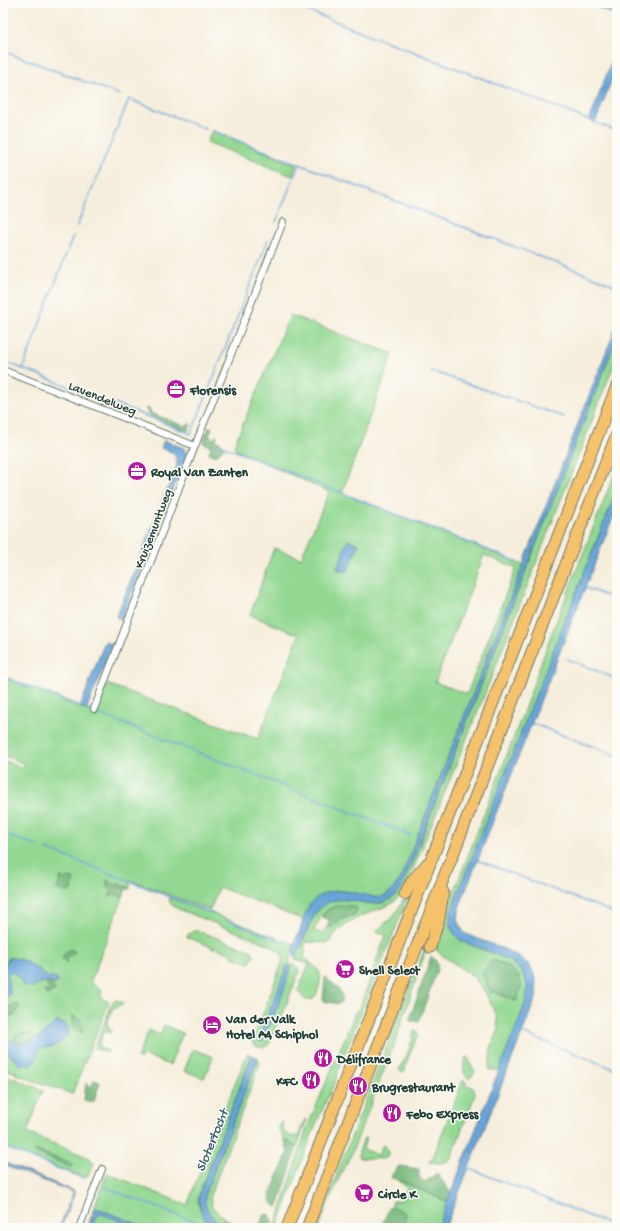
<svg xmlns="http://www.w3.org/2000/svg" width="620" height="1231" viewBox="0 0 620 1231" font-family="'Gochi Hand',sans-serif">
  <style>
    .green { fill: #93d892; stroke: #598a63; fill-rule: evenodd }
    .forest { fill: #76b87c; stroke: #4a7a58 }
    .water { fill: #67a4d9; stroke: #437086 }
    .lines { fill: none; stroke-linecap: round; stroke-linejoin: round }
    .stream { stroke: #67a4d9; stroke-width: 1.5 }
    .minor-casing { stroke: #6a7b6f; stroke-width: 8 }
    .motorway-casing { stroke: #6a7b6f; stroke-width: 13 }
    .minor { stroke: #fff; stroke-width: 6 }
    .motorway { stroke: #f5c16b; stroke-width: 11 }
    .labels { text-anchor: middle; stroke-width: 3; stroke-linejoin: round; paint-order: stroke }
    .poi-label { font-size: 13px; font-weight: bold; fill: #1f3d34; stroke: #fdfcf7; text-anchor: start }
    .street-label { font-size: 13px; fill: #1f3d34; stroke: #fdfcf7 }
    .water-label { font-size: 14px; font-style: italic; fill: #38616e; stroke: #fdfcf7 }
  </style>
  <rect width="100%" height="100%" fill="#fdfcf7"/>
  <filter id="ink" filterUnits="userSpaceOnUse"><feTurbulence type="fractalNoise" baseFrequency=".025" numOctaves="2"/><feDisplacementMap in="SourceGraphic" scale="8" xChannelSelector="R" yChannelSelector="G"/><feConvolveMatrix kernelMatrix="1 2 1 2 8 2 1 2 1" color-interpolation-filters="sRGB"/></filter>
  <filter id="wash" filterUnits="userSpaceOnUse"><feTurbulence type="fractalNoise" baseFrequency=".012" numOctaves="4" result="noise"/><feDisplacementMap in="SourceGraphic" scale="16" xChannelSelector="R" yChannelSelector="G"/><feGaussianBlur stdDeviation="0.9" result="paint"/><feColorMatrix in="noise" values="0 0 0 0 0 0 0 0 0 0 0 0 0 0 0 0 0 1.4 0 .05"/><feComposite in="paint" operator="in"/></filter>
  <g filter="url(#wash)">
    <rect width="100%" height="100%" fill="#f6eedc"/>
    <path class="green" d="M212,130L296,165L292,176L207,142Z
      M290,315L393,354L342,493L523,565L401,878C396,886 391,894 382,897C375,899 367,896 360,894C342,890 332,887 317,900C310,907 307,911 304,920L219,887L210,910L130,880V889L126,886L118,888L116,887L122,884L114,885L113,891L110,895L114,894L123,897L90,983L102,989L101,993L103,999L109,1002L72,1094L15,1074L17,1073L3,1069V1050L6,1051L20,1065L40,1048L53,1047L42,1034L35,1039L33,1035L15,1036L13,1042C9,1040 4,1035 3,1029L8,1027L10,1024L3,1020V997L9,995L10,992L6,975L11,971L33,988L39,983L44,982L48,986L50,990L47,992L45,991L47,995L54,992L48,981L53,984L57,979C42,978 43,970 32,966C24,963 16,961 8,958L3,971V760L23,768L25,764L3,755V676L86,710L96,711L107,684L258,739L299,635L250,615L274,548L301,558L329,492L236,450L234,445ZM484,555L516,568L467,694L435,682Z
      M617,337V357L476,716L408,882C404,889 400,897 394,902C388,906 380,909 374,911C356,918 338,925 329,943L306,942L304,949L306,950L304,957C309,962 315,966 319,971C323,976 318,994 313,999L305,1000L298,991L309,964L295,959C297,952 301,946 304,939C312,919 319,897 345,899C359,901 372,905 386,902L409,871ZM338,905L355,906L356,914L342,919L332,927H327L324,934L314,931C321,915 323,912 338,905Z
      M617,467V489L453,905C451,912 448,921 451,929C453,933 456,935 459,938C488,959 538,953 525,1006L500,1070H489L491,1047L498,1032L497,1017L485,992L474,977L443,956L437,951L436,945L437,936L522,716L551,635ZM492,960C502,963 522,972 520,985C520,990 517,996 516,1001L495,993L493,991Z
      M410,889L411,890L340,1065L335,1082L315,1126L277,1228H275L307,1128L356,1011L358,1010L361,1004L386,935L376,931L394,916Z
      M170,898L294,944L289,963C293,965 299,966 299,972L280,1021L277,1024L269,1044L263,1048L254,1045L252,1042L283,960L281,952L270,945L178,909L171,904L169,900ZM287,966H290L291,968L279,1003L262,1042L258,1040Z
      M196,930L252,951L254,957L252,959L250,963L232,957V954L214,947L213,949H212V947L187,937L188,934Z
      M426,945L427,947L394,1045L349,1160L345,1165L331,1197L319,1228H316Z
      M116,1000L124,1003L113,1008L107,1023L111,1031L110,1033L104,1031L99,1044L101,1048L108,1051V1053L96,1049L95,1047L113,1001Z
      M164,1025L183,1033L170,1065L143,1055L141,1059L137,1058L149,1030L160,1035Z
      M414,1031H417L418,1037L416,1039L407,1061L405,1071L402,1073L399,1070C404,1061 409,1051 412,1041C413,1038 412,1035 414,1031Z
      M193,1049L213,1057L204,1078L184,1071Z
      M248,1054L252,1055L201,1188C200,1192 198,1197 198,1201C199,1211 206,1220 212,1228H148L97,1208L98,1212L138,1228H87L107,1173L187,1205L246,1056Z
      M466,1057L468,1058L475,1072L469,1079C461,1072 463,1066 466,1057Z
      M258,1058L260,1063L210,1196L212,1207L224,1218L221,1225C209,1215 202,1208 206,1191Z
      M8,1076L43,1090L27,1133L90,1158L94,1164L86,1178L3,1147V1084L7,1079Z
      M463,1080L467,1083L465,1086L468,1087L470,1085L474,1089L475,1095L451,1158C444,1165 437,1163 428,1162L432,1160Z
      M305,1119H307L297,1147L288,1141H285L278,1127L281,1121L285,1133L292,1137L298,1136Z
      M364,1138H366L363,1149L378,1155L383,1145L388,1149V1155L382,1159L359,1158V1151Z
      M396,1179L448,1202L437,1228H399L402,1220L390,1211L393,1201H401L407,1188Z"/>
    <path class="forest" d="M145,408L149,409L151,413L184,426L191,424L188,431L151,417Z
      M209,427L212,428L209,436L213,439L217,435L216,440L225,446L216,456L209,453L211,447L203,443Z
      M61,876L63,880L68,878L74,879L72,890L67,892L57,889Z
      M107,880L114,885L121,883L123,884L116,887L118,888L126,886L130,889H126L123,897L114,894L109,896L113,891L107,887Z
      M338,905L355,906L357,908C358,917 346,916 340,920C337,922 335,925 332,927H327L329,922L328,919L321,917L327,910Z
      M71,949L75,952L67,957L66,963L62,958L66,952Z
      M431,957C437,960 438,964 437,970L419,1021H410V1018Z
      M492,960C503,964 522,971 521,986C521,991 517,996 516,1001L493,991L491,994L482,973Z
      M325,977C333,984 349,994 339,1004L323,1001Z
      M48,981L55,988L54,992L47,995L44,992V991L47,992L50,990L48,986L44,982Z
      M18,1004L20,1007L14,1016L7,1015L3,1009Z
      M73,1016L80,1019L83,1030L81,1033L76,1031L73,1024Z
      M21,1033L34,1035L35,1039L21,1043L13,1042L15,1036Z
      M94,1080L100,1082L94,1101L90,1103L84,1100L86,1083L91,1087Z
      M285,1141H288L297,1147L278,1207H276L271,1201L270,1195L288,1152Z
      M35,1150L72,1164V1168L35,1152Z
      M399,1166L419,1169V1177L424,1183L437,1173L451,1193L448,1202L396,1179L391,1178L393,1173Z
      M390,1207L398,1209L406,1214L404,1223H401L399,1228H380Z
      M268,1214L273,1221L272,1228H256L259,1227L264,1215Z
      M224,1218L245,1228H226L221,1225Z"/>
    <path class="water" d="M587,3H617V7L614,15Z
      M617,47V66L596,121L593,122L590,118Z
      M617,324V337L401,889C376,923 344,883 319,909C310,919 303,941 297,954L294,956C290,948 297,937 300,930C303,921 306,909 312,902C328,885 350,892 370,896C374,897 377,898 382,897C391,894 396,885 401,878Z
      M164,440L184,448L187,454L121,620L116,617L177,465C176,452 172,452 161,448Z
      M617,489V507L460,905L458,920L464,933C480,941 518,951 529,965C536,974 537,987 536,998L445,1228H437L523,1009C538,970 508,958 478,947C470,944 461,943 456,936C449,928 450,920 451,910Z
      M348,540L359,544L347,572L337,569Z
      M105,641L113,645L86,710L80,707Z
      M8,958C31,956 37,977 57,979L58,981L56,984C53,984 50,982 47,982C34,982 37,991 23,985L19,977L11,971L7,975L10,992L9,995L3,997V971Z
      M287,966H290L291,968L279,1003L262,1042L258,1040Z
      M58,1021L65,1024L69,1030C66,1037 60,1045 51,1047C47,1048 43,1047 38,1049V1056L31,1065H20L6,1051L3,1050V1031C5,1035 8,1039 11,1041C27,1051 47,1030 58,1021Z
      M252,1055L258,1058L206,1191C202,1209 212,1220 226,1228H212C204,1218 198,1208 199,1195Z
      M3,1162L74,1191V1194L61,1228H59L73,1193V1192L3,1165Z
      M96,1208L148,1228H138L99,1213L92,1228H88Z"/>
    <g class="lines">
      <path class="stream" d="M288,3L617,131
        M3,51L120,95
        M213,131L299,164
        M276,222L299,164L617,286
        M77,226L129,99L206,129
        M3,361L70,387
        M23,368L73,236
        M431,371L564,417
        M116,404L191,434L268,240
        M217,444L516,561
        M583,587L617,600
        M567,659L617,679
        M3,677L80,706
        M86,709L410,835
        M531,723L617,756
        M3,834L38,846
        M47,849L214,914
        M477,860L617,914
        M225,919L283,941
        M522,1033L617,1070
        M3,1147L83,1178
        M468,1168L617,1227
        M104,1187L201,1224"/>
    </g>
  </g>
  <g filter="url(#ink)">
    <g class="lines">
      <defs>
        <path id="minor" d="M3,370L195,446
          M94,709L159,540L195,446L283,222
          M79,1228L102,1169"/>
        <path id="motorway" d="M405,894L412,881L428,863
          M430,947L439,918L443,892
          M287,1228L617,386
          M307,1228L617,434"/>
      </defs>
      <use href="#minor" class="minor-casing"/>
      <use href="#motorway" class="motorway-casing"/>
      <use href="#minor" class="minor"/>
      <use href="#motorway" class="motorway"/>
    </g>
  </g>
  <defs>
    <symbol id="office-disc" viewBox="-11 -11 22 22"><circle r="9.5" fill="#b5179e" stroke="#fdfcf7"/><path d="M-6-3h4V-5.5h4V-3h4V5H-6ZM-1-4.5V-3h2v-1.5ZM-6 0V1H6V0Z" fill="#fff"/></symbol>
    <symbol id="supermarket-disc" viewBox="-11 -11 22 22"><circle r="9.5" fill="#b5179e" stroke="#fdfcf7"/><path d="M-6-5.5h2.5l.6 2H6L4.5 2H-2.5L-4.4-4H-6ZM-1.5 3.2a1.3 1.3 0 1 0 .1 0ZM3 3.2a1.3 1.3 0 1 0 .1 0Z" fill="#fff"/></symbol>
    <symbol id="hotel-disc" viewBox="-11 -11 22 22"><circle r="9.5" fill="#b5179e" stroke="#fdfcf7"/><path d="M-6-4.5h1.5V1H6V5H4.5V3h-9V5H-6ZM-4 0a1.8 1.8 0 1 1 3.6 0ZM.5 0V-2.5h3Q6-2.5 6 0Z" fill="#fff"/></symbol>
    <symbol id="restaurant-disc" viewBox="-11 -11 22 22"><circle r="9.5" fill="#b5179e" stroke="#fdfcf7"/><path d="M-5-6h1v4h1v-4h1v4h1v-4h1v5L-1.5 .5V6h-2V.5L-5-1ZM5-6V6H3V1.5H1.5Q1.5-4 5-6Z" fill="#fff"/></symbol>
  </defs>
  <g fill-rule="evenodd">
    <use href="#office-disc" x="165" y="378" width="22" height="22"/>
    <use href="#office-disc" x="126" y="460" width="22" height="22"/>
    <use href="#supermarket-disc" x="334" y="958" width="22" height="22"/>
    <use href="#hotel-disc" x="201" y="1014" width="22" height="22"/>
    <use href="#restaurant-disc" x="312" y="1047" width="22" height="22"/>
    <use href="#restaurant-disc" x="300" y="1069" width="22" height="22"/>
    <use href="#restaurant-disc" x="347" y="1075" width="22" height="22"/>
    <use href="#restaurant-disc" x="381" y="1102" width="22" height="22"/>
    <use href="#supermarket-disc" x="353" y="1182" width="22" height="22"/>
  </g>
  <g class="labels">
    <g class="poi-label">
      <text x="190" y="394">Florensis</text>
      <text x="151" y="476">Royal Van Zanten</text>
      <text x="359" y="974">Shell Select</text>
      <text x="226" y="1023">Van der Valk<tspan x="226" dy="15">Hotel A4 Schiphol</tspan></text>
      <text x="337" y="1063">Délifrance</text>
      <text x="297" y="1085" text-anchor="end">KFC</text>
      <text x="372" y="1091">Brugrestaurant</text>
      <text x="406" y="1118">Febo Express</text>
      <text x="378" y="1198">Circle K</text>
    </g>
    <g class="street-label">
      <text transform="translate(103 397) rotate(22)" y="5">Lavendelweg</text>
      <text transform="translate(152 528) rotate(-69)" y="5">Kruizemuntweg</text>
    </g>
    <g class="water-label">
      <text transform="translate(211 1140) rotate(-68)" y="5">Slotertocht</text>
    </g>
  </g>
  <rect width="620" height="1231" fill="none" stroke="#fdfcf7" stroke-width="16"/>
</svg>
